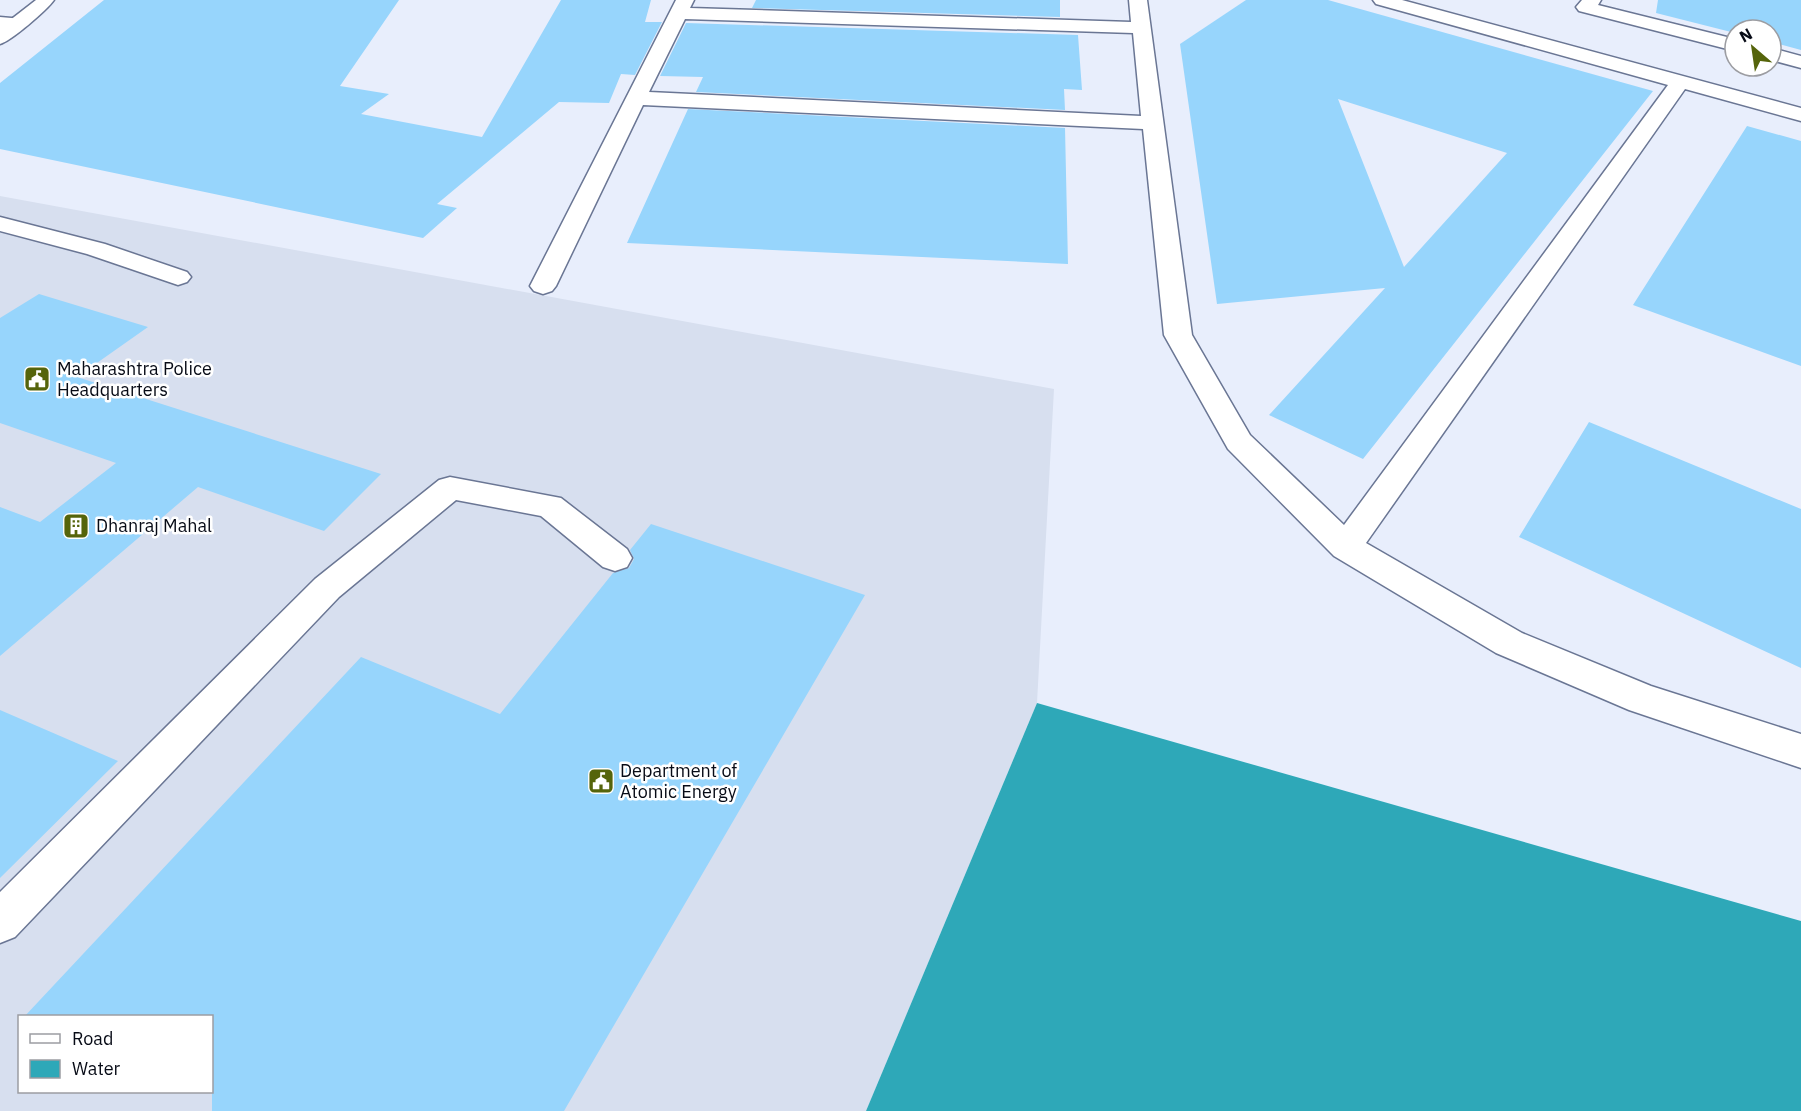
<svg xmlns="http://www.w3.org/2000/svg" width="1801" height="1111" viewBox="0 0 1801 1111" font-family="'IBM Plex Sans',sans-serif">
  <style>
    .built { fill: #d7dfef; fill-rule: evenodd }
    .water { fill: #2ea8b8 }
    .building { fill: #97d5fc; fill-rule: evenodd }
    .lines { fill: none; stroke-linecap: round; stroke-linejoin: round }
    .minor-casing { stroke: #6a7694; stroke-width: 3 }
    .major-casing { stroke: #6a7694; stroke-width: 3 }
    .minor { fill: #fff; fill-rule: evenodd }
    .major { fill: #fff; fill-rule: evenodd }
    .labels { text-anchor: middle; stroke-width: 5; stroke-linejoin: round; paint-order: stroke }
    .poi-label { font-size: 18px; fill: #070b16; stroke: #fff; text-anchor: start }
  </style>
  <rect width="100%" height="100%" fill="#e8eefc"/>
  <path class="built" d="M0,196L1054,389L1037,703L866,1111H0ZM20,1016H212V1092H20Z"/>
  <path class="water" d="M1037,703L1801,921V1111H866Z"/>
  <path class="building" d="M104,0H399L340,86L389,94L361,114L482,137L561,0H651L645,22H662L635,75L621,74L609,103L559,102L437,204L457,208L423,238L0,149V83Z
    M756,0H1060V17L752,8Z
    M1246,0H1328L1653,91L1363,459L1269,415L1385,288L1217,304L1180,44ZM1338,99L1507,153L1404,267Z
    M1658,0H1801V50L1771,42V30H1735V33L1656,13Z
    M686,23L1078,35L1082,90L1064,89L1065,110L696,92L703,77L660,76Z
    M688,109L1065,128L1068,264L627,243Z
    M1747,126L1801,141V366L1633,305Z
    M39,294L148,327L77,377L381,474L324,531L198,487L0,656V507L40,522L116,463L0,423V318Z
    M1589,422L1801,509V668L1519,537Z
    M651,524L865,595L564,1111H212V1017H24L361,657L500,714L613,573L629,568L634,559L630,550Z
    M0,710L118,761L0,878Z"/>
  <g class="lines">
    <defs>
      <path id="minor" d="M676,0H694L690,8L1131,22L1129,0H1147L1192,335L1250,435L1344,525L1668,85L1376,4L1373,0H1402L1801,108V121L1685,89L1366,543L1522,633L1651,686L1801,734V768L1629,710L1496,653L1334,556L1228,449L1164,335L1143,129L643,105L556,286L552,291L543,294L534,291L530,286ZM685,19L1133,33L1141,116L649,92Z
        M1582,0H1601L1598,5L1735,39V51L1579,11L1576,7Z
        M0,17L23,19L25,23L23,27L0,29Z
        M1771,48L1801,56V68L1771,60Z
        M0,217L105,244L187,272L191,277L187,282L178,285L87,254L0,231Z
        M450,477L561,498L627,549L632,558L627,567L615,571L603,567L541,516L456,500L339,597L15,937L0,943V892L315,579L439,480Z"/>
      <path id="major" d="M36,0H54C47,10 11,41 0,44V28Z"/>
    </defs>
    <use href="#minor" class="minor-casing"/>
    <use href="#major" class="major-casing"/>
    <use href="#minor" class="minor"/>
    <use href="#major" class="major"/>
  </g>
  <defs>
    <symbol id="civic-square" viewBox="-11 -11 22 22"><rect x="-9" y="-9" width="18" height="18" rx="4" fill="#55640b" stroke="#fff"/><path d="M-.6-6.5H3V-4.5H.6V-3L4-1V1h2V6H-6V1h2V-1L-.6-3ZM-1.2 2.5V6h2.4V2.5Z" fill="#fff"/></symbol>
    <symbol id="building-square" viewBox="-11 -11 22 22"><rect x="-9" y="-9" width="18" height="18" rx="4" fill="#55640b" stroke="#fff"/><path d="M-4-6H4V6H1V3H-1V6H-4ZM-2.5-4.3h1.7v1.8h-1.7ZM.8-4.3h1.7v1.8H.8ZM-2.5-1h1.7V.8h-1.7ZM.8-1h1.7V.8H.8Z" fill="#fff"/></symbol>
  </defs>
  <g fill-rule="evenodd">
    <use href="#civic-square" x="22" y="364" width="30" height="30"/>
    <use href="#building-square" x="61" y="511" width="30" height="30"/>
    <use href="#civic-square" x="586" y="766" width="30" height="30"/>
  </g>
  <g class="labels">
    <g class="poi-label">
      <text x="57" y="375">Maharashtra Police<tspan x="57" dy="21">Headquarters</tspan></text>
      <text x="96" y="532">Dhanraj Mahal</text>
      <text x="620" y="777">Department of<tspan x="620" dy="21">Atomic Energy</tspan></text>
    </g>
  </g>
  <rect x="18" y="1015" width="195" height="78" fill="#ffffff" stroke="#9c9da2" stroke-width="1.5"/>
  <rect x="30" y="1034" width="30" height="9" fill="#ffffff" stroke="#9c9da2" stroke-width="1.5"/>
  <text x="72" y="1045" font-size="18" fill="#070b16">Road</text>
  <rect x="30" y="1060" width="30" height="18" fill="#2ea8b8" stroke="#9c9da2" stroke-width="1.5"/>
  <text x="72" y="1075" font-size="18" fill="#070b16">Water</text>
  <g transform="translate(1753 48) rotate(331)"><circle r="28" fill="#ffffff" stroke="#9c9da2" stroke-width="1.5"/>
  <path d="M0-4.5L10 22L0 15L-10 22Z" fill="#55640b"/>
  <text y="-9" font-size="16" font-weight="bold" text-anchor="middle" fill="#070b16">N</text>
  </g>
</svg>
